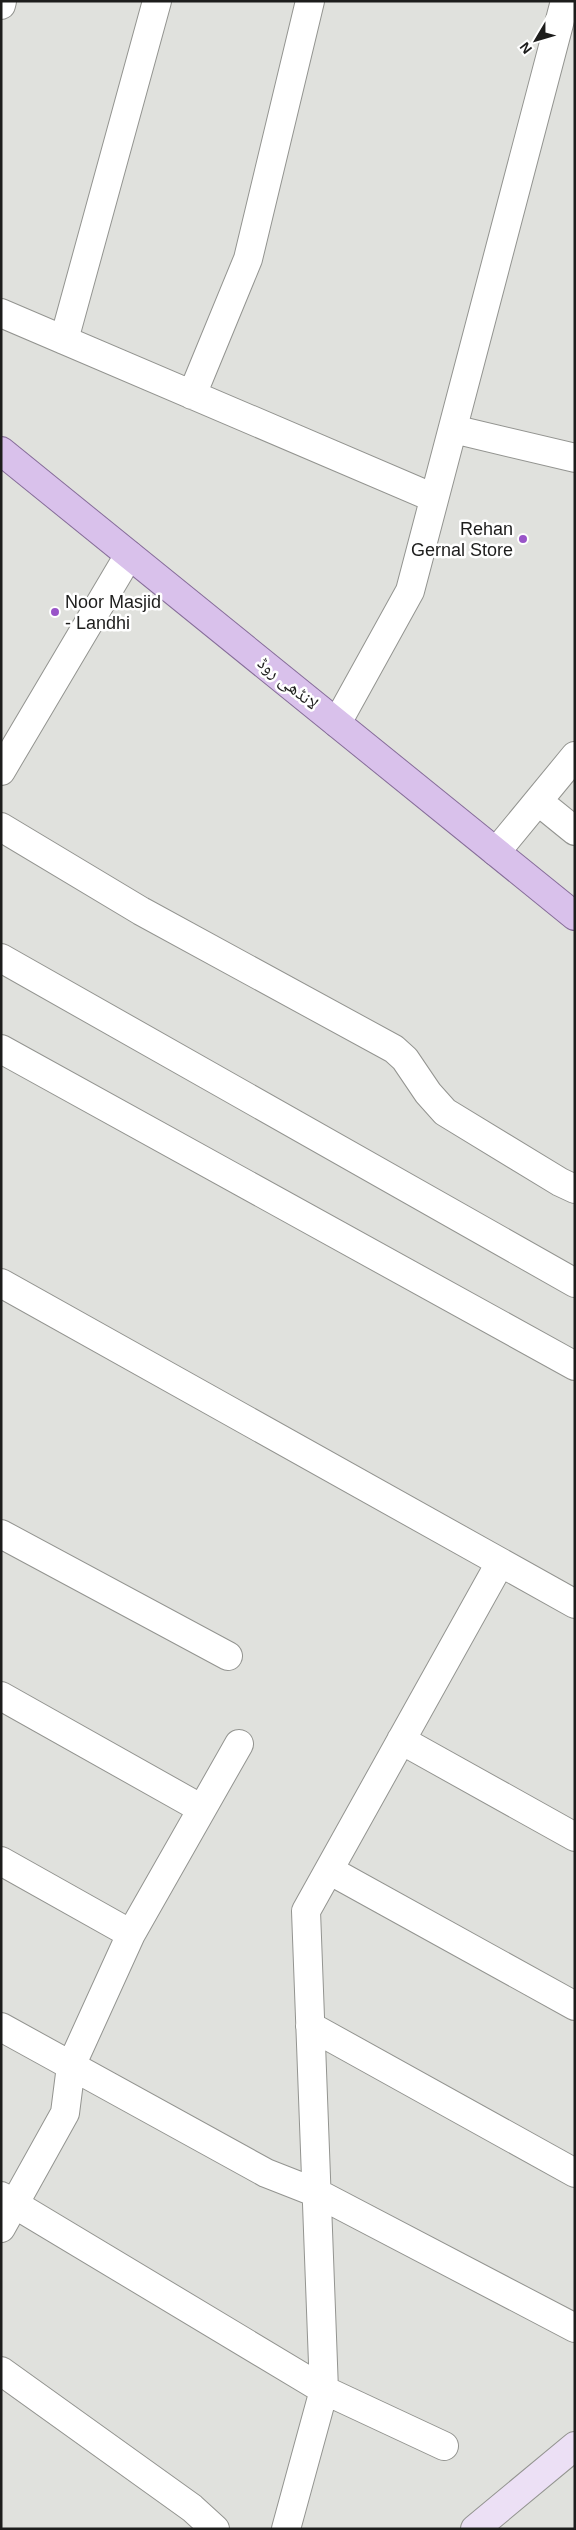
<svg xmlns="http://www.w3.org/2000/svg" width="576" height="2530" viewBox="0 0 576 2530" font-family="Arial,'Noto Naskh Arabic',sans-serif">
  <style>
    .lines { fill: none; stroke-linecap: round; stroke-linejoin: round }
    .street-casing { stroke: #939490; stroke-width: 30 }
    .secondary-casing { stroke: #939490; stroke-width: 30 }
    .primary-casing { stroke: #866d99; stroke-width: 30 }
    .street { stroke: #fff; stroke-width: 28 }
    .secondary { stroke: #ece0f5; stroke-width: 28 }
    .primary { stroke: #d9c1eb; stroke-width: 28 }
    .poi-dot { fill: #9954c8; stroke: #fff; stroke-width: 2 }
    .labels { text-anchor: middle; stroke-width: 5; stroke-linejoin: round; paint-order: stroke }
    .poi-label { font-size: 18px; fill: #1d1d1c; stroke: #fff; text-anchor: end }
    .street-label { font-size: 18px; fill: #1d1d1c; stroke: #fff }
  </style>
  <rect width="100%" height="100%" fill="#e0e1dd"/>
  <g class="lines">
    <defs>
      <path id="street" d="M1,5L2,1
        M1,313L434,498
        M64,340L157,1
        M192,395L248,259L310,1
        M453,429L575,458
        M337,723L410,591L565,1
        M1,771L129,555
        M538,801L575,831
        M1,827L141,911L394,1049L405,1059L428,1093L445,1112L560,1182L575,1189
        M496,852L575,756
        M1,958L575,1283
        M1,1049L575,1366
        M1,1283L575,1604
        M1,1534L228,1656
        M1,1696L202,1809
        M401,1740L575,1837
        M1,1861L131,1934
        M329,1870L575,2006
        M310,2026L575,2173
        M1,2027L266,2173L317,2193L575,2328
        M1,2196L324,2390L444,2446
        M1,2228L65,2113L71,2066L131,1934L239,1744
        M1,2371L192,2508L215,2529
        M286,2529L324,2390L306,1911L500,1563"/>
      <path id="secondary" d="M475,2529L575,2446"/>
      <path id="primary" d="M1,451L575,916"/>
    </defs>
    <use href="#street" class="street-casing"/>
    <use href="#secondary" class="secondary-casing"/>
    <use href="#primary" class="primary-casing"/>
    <use href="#street" class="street"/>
    <use href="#secondary" class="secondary"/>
    <use href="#primary" class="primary"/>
  </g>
  <g class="poi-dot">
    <circle cx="523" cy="539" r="5"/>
    <circle cx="55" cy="612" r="5"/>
  </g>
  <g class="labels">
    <g class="poi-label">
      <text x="513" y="535">Rehan<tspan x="513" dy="21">Gernal Store</tspan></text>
      <text x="65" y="608" text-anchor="start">Noor Masjid<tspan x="65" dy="21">- Landhi</tspan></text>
    </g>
    <g class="street-label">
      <text transform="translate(288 683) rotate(39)" y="6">لانڈھی روڈ</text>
    </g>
  </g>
  <rect width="576" height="2530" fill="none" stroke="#1d1d1c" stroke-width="5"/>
  <g transform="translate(536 40) rotate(232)" stroke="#ffffff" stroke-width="4" paint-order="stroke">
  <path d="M0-4L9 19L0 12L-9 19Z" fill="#1d1d1c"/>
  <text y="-8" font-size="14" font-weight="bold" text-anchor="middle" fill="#1d1d1c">N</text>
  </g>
</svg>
